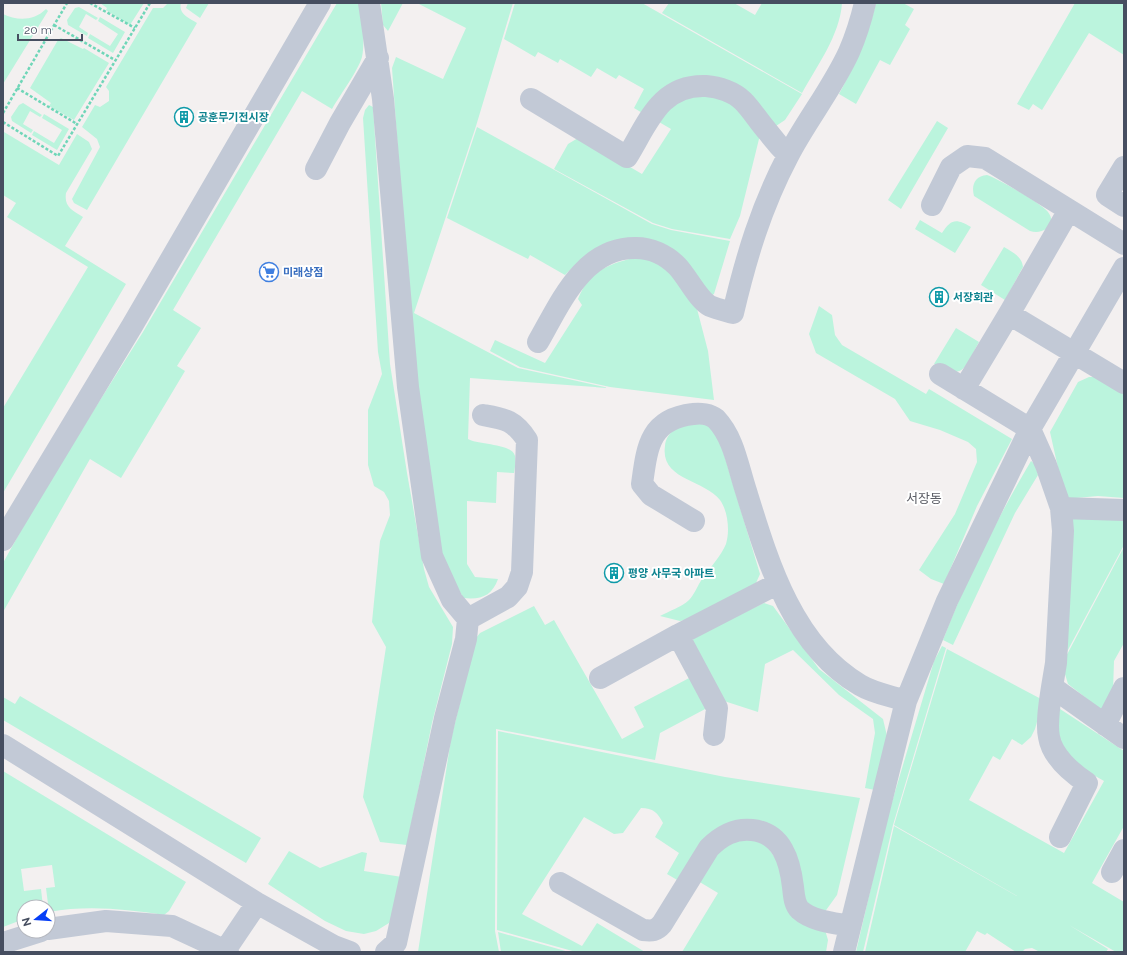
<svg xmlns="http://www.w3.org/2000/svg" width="1127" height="955" viewBox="0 0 1127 955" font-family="Raleway,'Noto Sans KR',sans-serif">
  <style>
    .green { fill: #bbf4dd }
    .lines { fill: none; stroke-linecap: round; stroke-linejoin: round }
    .path { stroke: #6fd6b8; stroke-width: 2.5; stroke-dasharray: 3 2; stroke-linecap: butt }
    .minor { stroke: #c2c9d6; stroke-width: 22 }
    .labels { text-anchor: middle; stroke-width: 4; stroke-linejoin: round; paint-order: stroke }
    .culture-label { font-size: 11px; font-weight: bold; fill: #0d838f; stroke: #fff; text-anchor: start }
    .shop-label { font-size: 11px; font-weight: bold; fill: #366cbe; stroke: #fff; text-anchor: start }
    .quarter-label { font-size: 13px; fill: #5c5e66; stroke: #fff }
  </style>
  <rect width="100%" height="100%" fill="#f3f0f0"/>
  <path class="green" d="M100,3H144L130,25L106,10L107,8Z
    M168,3H181C178,14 189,18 197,23L87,210L74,203L72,199L100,147L97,139L82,127L95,105L100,107L109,101V91L106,87L153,8H163Z
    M188,3H209L200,18L186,8Z
    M337,3L359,4C363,19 365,42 362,57C358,71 340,95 332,109L302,91L173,310L201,328L177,366L185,371L121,478L90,459L3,612V563L44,489L143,332Z
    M381,3H403L388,31L383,25Z
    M417,3H513L476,126L414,313L518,368L609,388L470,378L468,439C477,445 512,443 515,456C516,461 515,468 514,473L497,472L496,503L467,501V564L475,577L498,579C492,596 481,600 463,598L436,544L410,317L392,68L396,57L443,79L466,28Z
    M515,3H642L802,94L785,120L773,128L719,82L644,114L634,108L644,89L619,75L616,79L597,68L591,77L560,59L558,63L538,52L535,57L504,39Z
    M669,3H734L755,15L762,3H842C840,35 817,66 802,93L662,13Z
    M876,3H903L914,9L905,25L910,29L890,65L880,60L856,104L839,94C855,65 868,36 876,3Z
    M1075,3H1121L1124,5V55L1089,33L1042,110L1033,104L1029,110L1017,104Z
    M79,7L98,18L96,20L86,14L79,27L88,33L87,36L68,25L67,20L75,8Z
    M46,9L48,11L3,84V14C17,21 34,21 46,9Z
    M100,17L125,32L113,53L88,38L90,34L110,46L118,34L98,21Z
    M61,38L83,49L84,48L109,63L74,120L49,106L51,103L30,88L58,40Z
    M697,92L735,102L763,136L759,139L740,216L730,239L672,229L653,223L554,169L568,144L578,138L582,139L642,174L671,129L659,122L665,108Z
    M23,103L42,115L40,117L30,111L23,124L33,130L31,133L12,121L11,117L19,105Z
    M369,105L373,107L390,364L407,473L424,569L429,587L453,627L452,644L432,723L407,845L380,842L363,797L386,647L372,622L380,541L390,515L389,501L384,492L374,486L368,465V410L382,374L378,352L363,118L365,110Z
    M44,114L69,129L57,150L32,135L34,131L54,143L62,130L42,118Z
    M937,121L948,128L901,209L888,200Z
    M477,127L652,224L671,230L730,241L714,294L707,298L665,250L575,265L565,275L530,255L528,259L447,218Z
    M4,132L59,165L77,134L89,142L92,149L66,193C64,207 72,210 83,217L65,246L126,284L3,493V408L88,267L7,217L16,203L3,195Z
    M987,175C997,178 1042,204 1048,212C1058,225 1043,235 1030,231L974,196C971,185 975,176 987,175Z
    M920,220L942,233C951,219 956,218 971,227L955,253L915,229Z
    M1004,247C1012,252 1022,256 1023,267L1005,300L981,285Z
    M633,258L649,259L662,263L696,305L708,351L714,400L610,387L520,367L490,351L495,340L545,363L582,305L578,299C589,272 606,265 633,258Z
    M819,306L832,315L835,335L842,345L926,394L929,389L1012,439L977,506L944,584L931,579L919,570L955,514L977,462L976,449L968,442L940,430L910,421L895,399L816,353L809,334Z
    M956,328L979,342C965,367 964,382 934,364Z
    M1089,377H1097L1124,393V498L1098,496L1065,499L1050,432L1078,382Z
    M688,421L710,426L720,441L760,574L756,583L691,619L680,621L660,616C669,611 682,607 689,600C694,595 698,585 702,579C709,569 721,556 726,544C730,531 728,511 720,500C704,479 660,480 665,446C666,433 677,427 688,421Z
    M1031,461L1035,464L1038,475L1015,513L953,645L943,640C967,577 997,519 1031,461Z
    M1073,516L1124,519V545L1061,663Z
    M1124,547V643L1114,661L1113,691L1104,712L1068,684L1062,664Z
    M764,603L773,606L819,669L883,719L887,736L875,790L865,788L875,733L873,719L839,695L793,650L765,664L758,712L721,700L690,643L697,635Z
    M534,606L545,625L554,620L622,739L644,727L634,707L693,676L709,707L660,733L655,760L496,729L495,931L499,952H418L451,739L476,638L480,633Z
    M942,646L946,648L893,825L863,952H856L886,822L934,661Z
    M947,649L1043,700L1035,729L1031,737L1022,745L1012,739L1000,760L993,756L969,800L1064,853L1104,781L1069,761L1058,747L1057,707L1124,751V826L1092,883L1124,902V952H1116L1069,925L1108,949L1106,952H1040L1032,948L1025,949L1022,952H1016L987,933L985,935L977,931L965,952H865L894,826L1036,907L894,825Z
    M20,696L261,838L246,863L3,720V697L15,704Z
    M498,731L725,777L860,798L837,895L824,913L806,909L796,882L750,825L679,881L667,874L679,853L655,837L663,823C658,813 653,808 641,808L623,833L614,834L584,817L522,914L582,946L597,923L645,952H576L497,930Z
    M3,771L186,882L169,911L164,915C125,909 87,905 49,912L46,888L55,887L52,865L21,869L24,891L41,889L43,907H24V919L3,927Z
    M760,836L825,930L828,940L826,952H682L718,893L698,881L721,844Z
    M289,851L320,868L362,852L367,853L364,871L402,877L395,916L389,923L376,931L364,934L346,931L325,921L268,884Z
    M498,932L569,952H501Z"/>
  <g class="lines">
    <path class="path" d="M90,3L135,28
      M54,25L115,60
      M17,88L77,124
      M3,113L67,3
      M3,122L58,156L150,3"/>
    <path class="minor" d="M369,3L383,99L408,387L432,556L452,600L468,619
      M531,99L627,157C648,123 660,84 706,86C719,87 734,92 743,101C752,110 759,122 768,132C774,140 781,148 788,155
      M1124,167L1107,195L1124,206
      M316,169L340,123L378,58
      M932,205L951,167L967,156L985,158L1124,244
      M1009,314L1124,383
      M538,342C560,304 583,247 636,248C651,248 666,255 677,266C687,276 698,300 710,306C717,309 726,311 733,313C746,258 761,207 788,156C806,121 832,89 849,52C856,36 861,20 865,3
      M940,374L1030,429L1046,465L1061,508L1063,531L1056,663L1052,687L1124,738
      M964,389L1009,314L1069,210
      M1061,508L1124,510
      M694,521L651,495L642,484C647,448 649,419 693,414C700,413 710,414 716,419C734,438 738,467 746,491C768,562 792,645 860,685C873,693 891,696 906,701
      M3,540L132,326L320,3
      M678,635L717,708L714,735
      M600,678L678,635L777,584
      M1052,687C1050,701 1046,723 1049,737C1052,756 1072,773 1087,783L1060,837
      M1105,725L1124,688
      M3,745L257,903L334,946L350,952
      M1112,872L1124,850
      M560,883L643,930C652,931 656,931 662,924L709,848C721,836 734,828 752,830C782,833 790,861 793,887C794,895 794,904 800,910C812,921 835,923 850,926
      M48,929L106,921L172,926L228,952
      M3,943L41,931
      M224,952L257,903
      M386,952L396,943L445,718L466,639L468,619L508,597L517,587L522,572L527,440C514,420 505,419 483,415
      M844,952L906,701L947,601L1030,429L1124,268"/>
  </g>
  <defs>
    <symbol id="building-ring" viewBox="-11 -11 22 22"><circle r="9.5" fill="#fff" stroke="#0f9aa8" stroke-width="1.5"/><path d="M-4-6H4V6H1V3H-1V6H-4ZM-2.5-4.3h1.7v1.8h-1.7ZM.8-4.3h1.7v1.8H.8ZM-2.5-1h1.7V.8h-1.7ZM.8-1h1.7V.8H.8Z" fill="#0f9aa8"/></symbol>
    <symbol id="supermarket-ring" viewBox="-11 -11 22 22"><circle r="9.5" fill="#fff" stroke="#3f7fe0" stroke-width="1.5"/><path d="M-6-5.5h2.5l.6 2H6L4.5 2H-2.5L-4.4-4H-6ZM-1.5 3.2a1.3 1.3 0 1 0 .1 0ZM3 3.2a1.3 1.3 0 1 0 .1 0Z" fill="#3f7fe0"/></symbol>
  </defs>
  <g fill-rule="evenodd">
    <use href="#building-ring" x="173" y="106" width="22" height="22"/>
    <use href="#supermarket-ring" x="258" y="261" width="22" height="22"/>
    <use href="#building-ring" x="928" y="286" width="22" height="22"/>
    <use href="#building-ring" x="603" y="562" width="22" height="22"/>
  </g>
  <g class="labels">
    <g class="culture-label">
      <text x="198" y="121">공훈무기전시장</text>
      <text x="953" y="301">서장회관</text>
      <text x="628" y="577">평양 사무국 아파트</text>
    </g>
    <g class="shop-label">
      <text x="283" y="276">미래상점</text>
    </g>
    <g class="quarter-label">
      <text x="924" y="503">서장동</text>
    </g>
  </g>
  <rect width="1127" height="955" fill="none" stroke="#464e60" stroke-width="8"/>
  <g transform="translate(36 919) rotate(253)"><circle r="19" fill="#ffffff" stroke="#b5b8bf"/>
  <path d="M0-3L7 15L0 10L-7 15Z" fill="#063ef6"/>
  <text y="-6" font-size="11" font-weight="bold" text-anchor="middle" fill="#464e60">N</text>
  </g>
  <path d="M18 34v6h64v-6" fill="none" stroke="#464e60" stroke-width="2"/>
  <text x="24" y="34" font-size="12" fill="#464e60" stroke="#ffffff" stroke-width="3" paint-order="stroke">20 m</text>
</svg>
